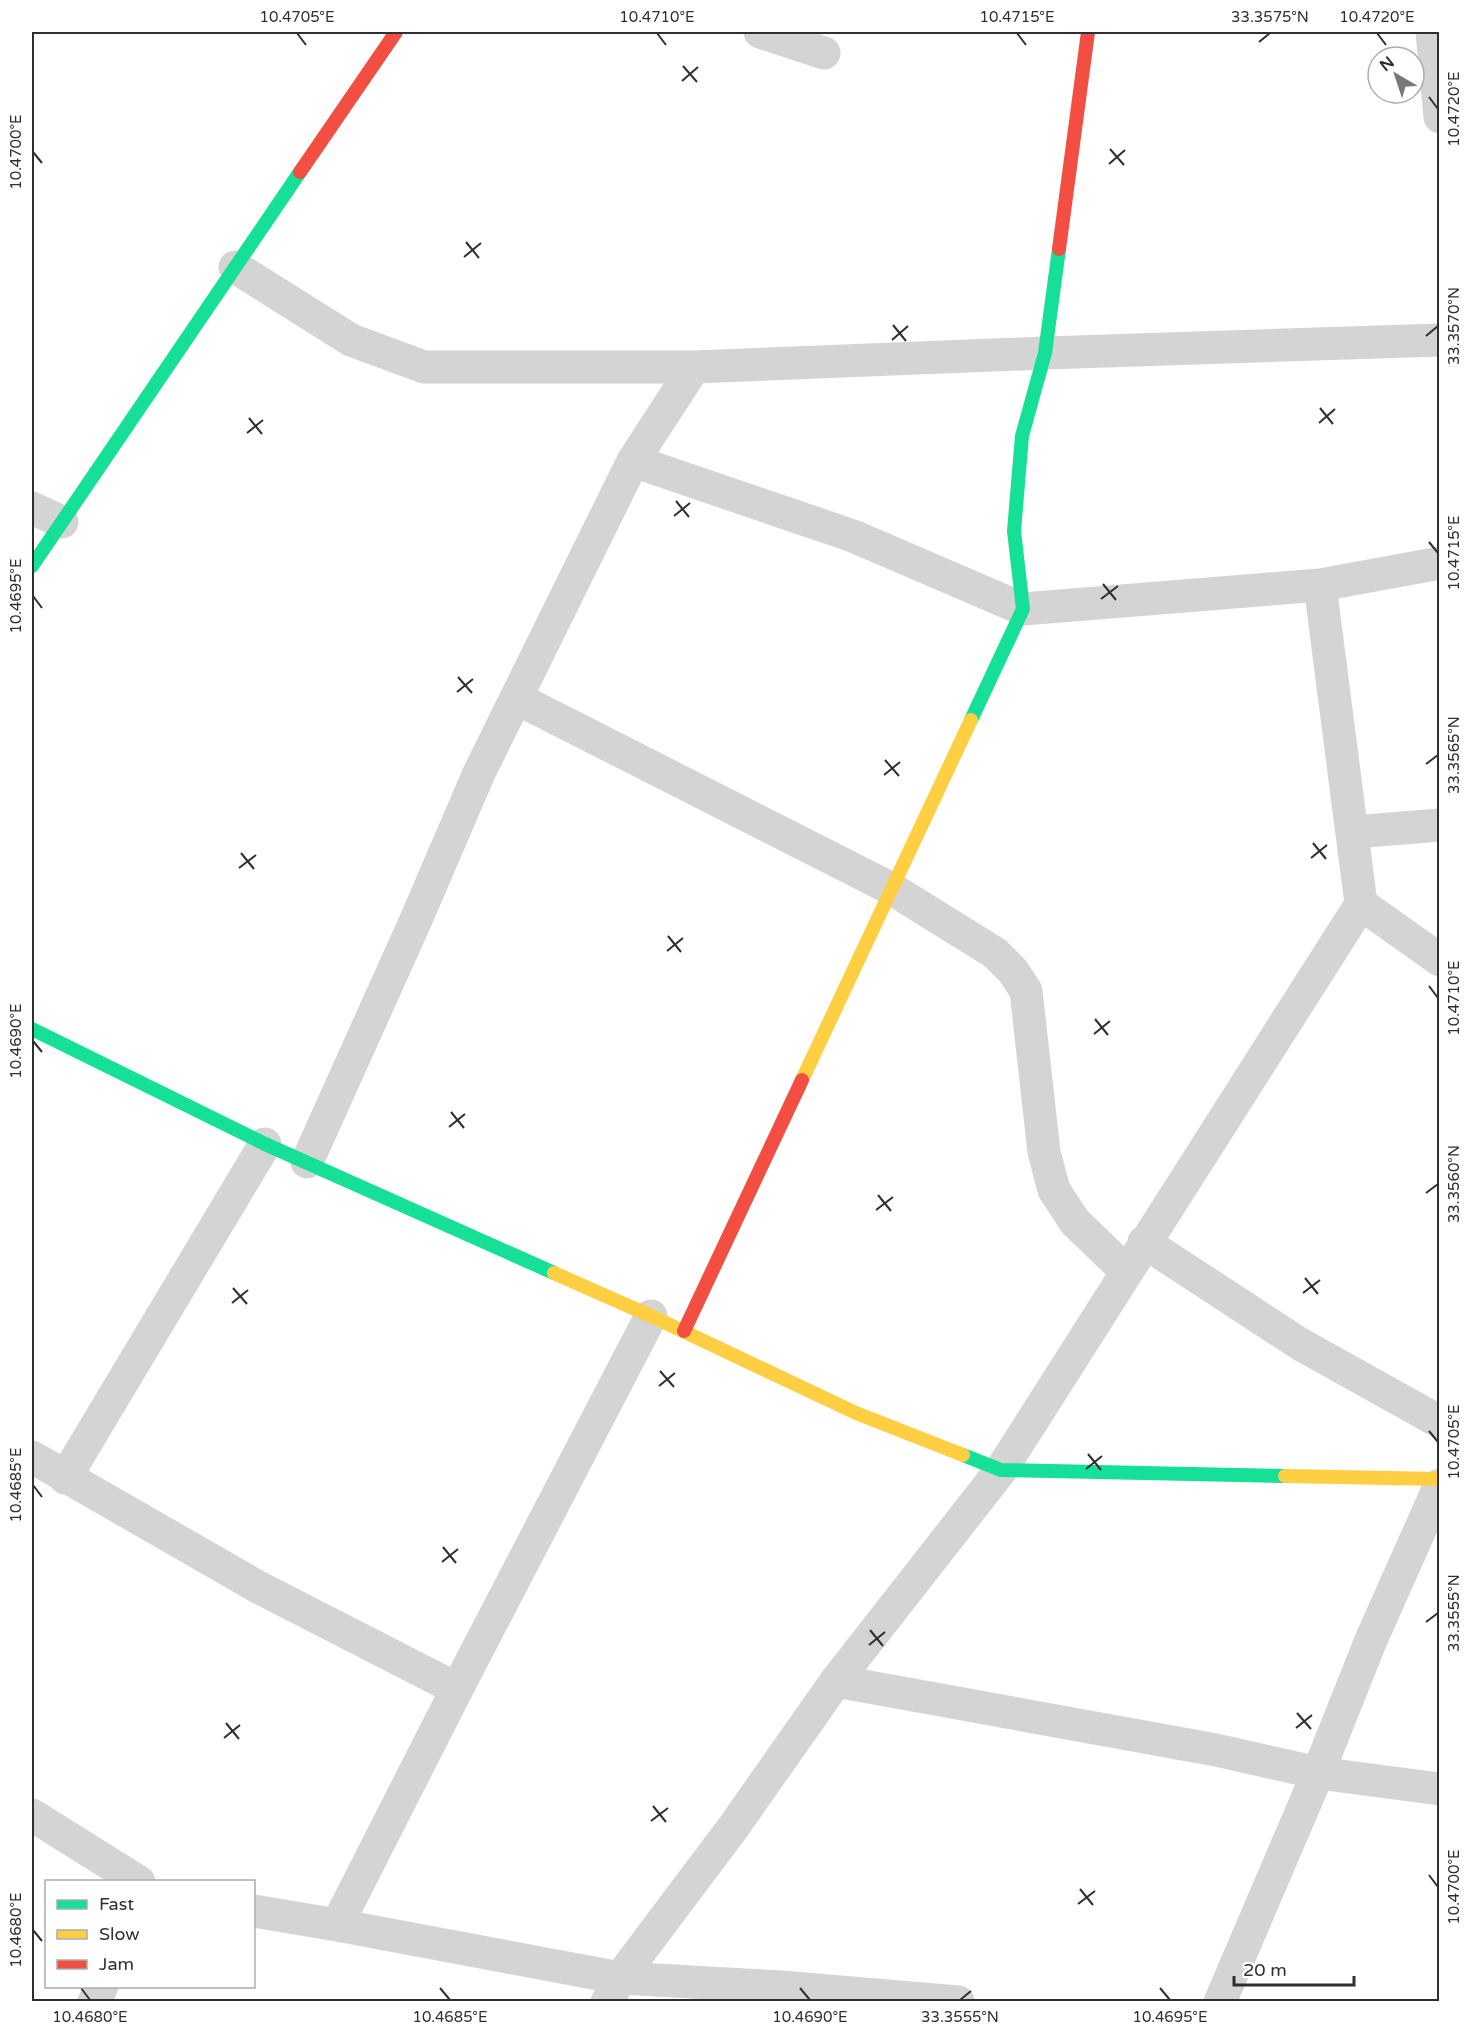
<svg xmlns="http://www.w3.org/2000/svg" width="1471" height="2033" viewBox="0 0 1471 2033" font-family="'Varela Round',sans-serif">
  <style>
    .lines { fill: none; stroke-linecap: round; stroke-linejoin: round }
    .street { stroke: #d4d4d4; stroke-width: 33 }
    .fast { stroke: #16e098; stroke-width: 14 }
    .slow { stroke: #ffcf43; stroke-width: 14 }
    .jam { stroke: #f24e42; stroke-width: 14 }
    .ticks { fill: none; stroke: #2f2f2f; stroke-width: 2 }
    .neatline { fill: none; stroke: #2f2f2f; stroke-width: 2 }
    .ticks-label { font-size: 15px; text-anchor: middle; fill: #2f2f2f }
  </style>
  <rect width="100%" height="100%" fill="#fff"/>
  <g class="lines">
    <path class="street" d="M760,32L824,53
      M1432,32L1440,117
      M235,267L351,340L424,367H694L1045,353L1440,340
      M633,461L853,536L1023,609L1320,585L1440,563
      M32,508L62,522
      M1320,585L1361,904L1440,960
      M516,698L892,889L995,953L1013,971L1026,991L1044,1152L1054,1190L1075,1222L1126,1271
      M1353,832L1440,825
      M307,1162L415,922L479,773L516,698L633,461L694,367
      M1144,1242L1300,1344L1440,1422
      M32,1457L258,1587L457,1689
      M65,1478L265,1144
      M836,1681L1216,1750L1318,1773L1440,1789
      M32,1815L139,1882
      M254,1911L337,1925L620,1978L781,1987L958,2002
      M337,1925L457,1689L651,1316
      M94,2002L102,1986
      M607,2002L620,1978L732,1829L836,1681L1001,1470L1361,904
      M1220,2002L1318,1773L1371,1640L1440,1485"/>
    <path class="fast" d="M32,566L300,172
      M971,720L1023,609L1014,531L1022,436L1045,353L1059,249
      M32,1029L265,1144L554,1273
      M963,1455L1001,1470L1285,1476"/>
    <path class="slow" d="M802,1080L971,720
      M554,1273L651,1316L856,1413L963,1455
      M1285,1476L1440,1479"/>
    <path class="jam" d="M300,172L396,32
      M1059,249L1088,32
      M684,1331L802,1080"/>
  </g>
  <path class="ticks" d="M297,33L306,45M657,33L666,45M1017,33L1026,45M1377,33L1386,45M1259,42L1270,33M683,66L697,82M682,81L698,67M1429,97L1438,109M1110,149L1124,165M33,152L42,163M1109,164L1125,150M466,242L479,258M464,257L481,243M893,325L906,341M1426,336L1438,326M892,340L908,326M1320,408L1333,424M249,418L262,434M1319,423L1335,409M247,433L263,420M676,501L689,517M674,516L690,503M1429,542L1438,553M1103,584L1116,600M33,596L42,608M1101,599L1118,586M458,677L472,693M457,692L473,679M885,760L899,776M1426,764L1438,755M884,775L900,762M1313,843L1326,859M241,853L254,869M1311,858L1327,845M239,868L256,855M668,936L681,952M667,951L683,938M1429,986L1438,998M1095,1019L1108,1035M1094,1034L1110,1021M33,1041L42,1052M451,1112L464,1128M449,1127L465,1114M1426,1193L1438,1184M878,1195L891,1211M876,1210L893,1197M1305,1278L1318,1294M233,1288L247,1304M1303,1293L1320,1280M232,1303L248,1290M660,1371L674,1387M659,1386L675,1373M1429,1431L1438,1442M1088,1454L1101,1470M1086,1469L1102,1456M33,1485L42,1497M443,1547L456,1563M442,1562L458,1549M1426,1622L1438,1613M870,1630L883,1646M869,1645L885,1632M1297,1713L1311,1729M226,1723L239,1739M1296,1728L1312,1715M224,1738L240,1725M653,1806L666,1822M651,1821L668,1808M1429,1875L1438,1887M1080,1889L1093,1905M1078,1904L1095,1891M33,1930L42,1941M81,1988L90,2000M440,1988L450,2000M800,1988L810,2000M1160,1988L1170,2000M960,2000L971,1991"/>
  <rect width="1471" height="2033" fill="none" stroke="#ffffff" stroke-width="66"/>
  <rect x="45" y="1880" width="210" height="108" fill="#ffffff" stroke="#acacac" stroke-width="1.5"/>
  <rect x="57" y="1900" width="30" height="9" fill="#16e098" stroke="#acacac" stroke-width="1.5"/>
  <text x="99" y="1910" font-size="18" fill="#2f2f2f">Fast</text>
  <rect x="57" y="1930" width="30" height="9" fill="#ffcf43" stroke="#acacac" stroke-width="1.5"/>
  <text x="99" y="1940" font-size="18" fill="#2f2f2f">Slow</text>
  <rect x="57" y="1960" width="30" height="9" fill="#f24e42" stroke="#acacac" stroke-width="1.5"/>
  <text x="99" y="1970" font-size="18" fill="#2f2f2f">Jam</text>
  <g transform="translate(1396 75) rotate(321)"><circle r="28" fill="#ffffff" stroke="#acacac" stroke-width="1.5"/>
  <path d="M0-4.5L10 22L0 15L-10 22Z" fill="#787878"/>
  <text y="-9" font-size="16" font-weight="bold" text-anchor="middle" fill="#2f2f2f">N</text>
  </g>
  <path d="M1234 1976v9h120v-9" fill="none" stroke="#2f2f2f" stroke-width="3"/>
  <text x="1243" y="1976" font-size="18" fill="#2f2f2f" stroke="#ffffff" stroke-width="4.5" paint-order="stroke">20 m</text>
  <rect x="33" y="33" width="1405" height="1967" class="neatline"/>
  <g class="ticks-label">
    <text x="297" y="22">10.4705°E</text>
    <text x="657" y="22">10.4710°E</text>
    <text x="1017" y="22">10.4715°E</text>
    <text x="1270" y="22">33.3575°N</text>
    <text x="1377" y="22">10.4720°E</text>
    <text transform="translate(1454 109) rotate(-90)" y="5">10.4720°E</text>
    <text transform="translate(16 152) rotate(-90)" y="5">10.4700°E</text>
    <text transform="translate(1454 326) rotate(-90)" y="5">33.3570°N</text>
    <text transform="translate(1454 553) rotate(-90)" y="5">10.4715°E</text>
    <text transform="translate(16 596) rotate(-90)" y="5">10.4695°E</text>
    <text transform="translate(1454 755) rotate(-90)" y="5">33.3565°N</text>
    <text transform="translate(1454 998) rotate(-90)" y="5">10.4710°E</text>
    <text transform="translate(16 1041) rotate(-90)" y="5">10.4690°E</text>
    <text transform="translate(1454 1184) rotate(-90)" y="5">33.3560°N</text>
    <text transform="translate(1454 1442) rotate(-90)" y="5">10.4705°E</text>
    <text transform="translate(16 1485) rotate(-90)" y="5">10.4685°E</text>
    <text transform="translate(1454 1613) rotate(-90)" y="5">33.3555°N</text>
    <text transform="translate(1454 1887) rotate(-90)" y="5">10.4700°E</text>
    <text transform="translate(16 1930) rotate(-90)" y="5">10.4680°E</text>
    <text x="90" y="2022">10.4680°E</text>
    <text x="450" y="2022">10.4685°E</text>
    <text x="810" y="2022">10.4690°E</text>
    <text x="960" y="2022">33.3555°N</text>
    <text x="1170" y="2022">10.4695°E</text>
  </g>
</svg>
